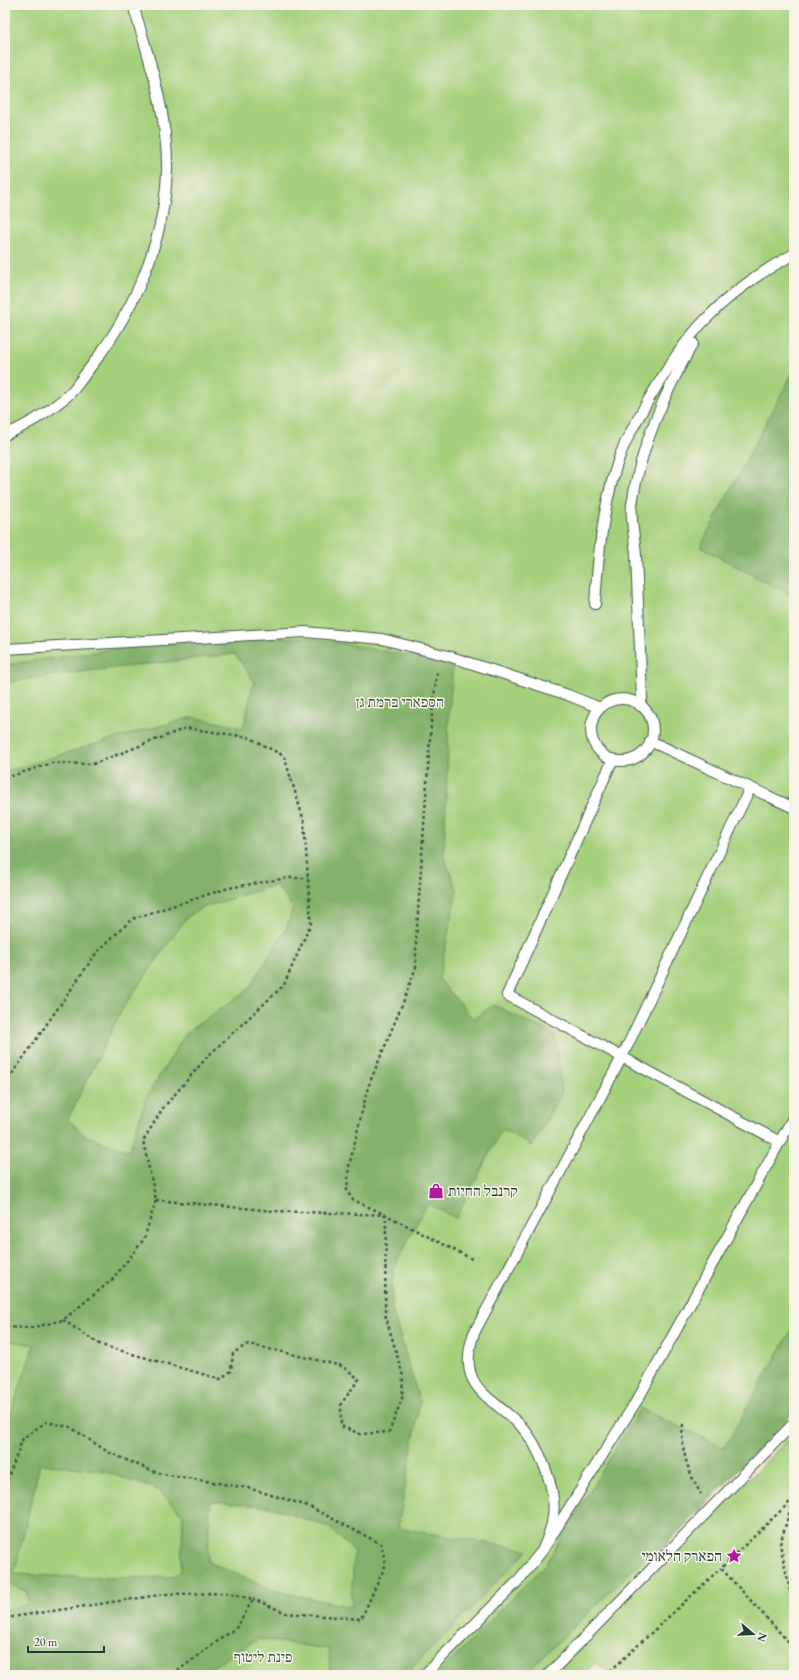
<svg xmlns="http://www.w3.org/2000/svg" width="799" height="1680" viewBox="0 0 799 1680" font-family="'EB Garamond','Frank Ruhl Libre',serif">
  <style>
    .green { fill: #a5d07c; stroke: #628658 }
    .forest { fill: #84b26c; stroke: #527850; fill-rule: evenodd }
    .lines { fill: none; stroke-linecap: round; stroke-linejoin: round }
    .lane-casing { stroke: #3f564a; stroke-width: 12 }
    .path { stroke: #3f564a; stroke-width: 2.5; stroke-dasharray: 3 3; stroke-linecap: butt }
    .lane { stroke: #fff; stroke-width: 10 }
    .labels { text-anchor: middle; stroke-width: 3; stroke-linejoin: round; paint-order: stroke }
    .park-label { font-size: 15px; fill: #3a5a42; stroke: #f7f3e8 }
    .poi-label { font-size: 15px; fill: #1f3d34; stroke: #f7f3e8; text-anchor: start }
  </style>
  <rect width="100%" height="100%" fill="#f7f3e8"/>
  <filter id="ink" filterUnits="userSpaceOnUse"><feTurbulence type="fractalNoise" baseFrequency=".025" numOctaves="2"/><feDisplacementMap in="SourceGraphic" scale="8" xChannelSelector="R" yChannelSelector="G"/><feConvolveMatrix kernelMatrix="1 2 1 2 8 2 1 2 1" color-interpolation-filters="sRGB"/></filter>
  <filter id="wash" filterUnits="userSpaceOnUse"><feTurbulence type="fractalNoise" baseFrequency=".012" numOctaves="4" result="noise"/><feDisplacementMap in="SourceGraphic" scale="16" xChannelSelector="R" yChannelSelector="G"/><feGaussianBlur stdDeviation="0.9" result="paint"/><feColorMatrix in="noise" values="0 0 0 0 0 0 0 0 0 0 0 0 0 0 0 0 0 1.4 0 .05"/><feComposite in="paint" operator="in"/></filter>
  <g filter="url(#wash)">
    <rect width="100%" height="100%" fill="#f2e1c4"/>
    <path class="green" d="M5,5H794V1398L649,1554L663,1568L794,1433V1675H613L595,1663L583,1675H5Z"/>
    <path class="forest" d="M794,370V597L700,547Z
      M307,637L453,664L449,714L444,857L457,889L439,979L473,1019L494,1005L555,1035L562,1092L532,1146L502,1129L456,1218L427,1204L393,1269L392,1310L420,1402L398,1528L528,1550L405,1675H330L329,1649L258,1639L199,1675H5V1610L28,1604L27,1592L9,1584L5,1596V1424L11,1413L34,1345L5,1340V772L105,741L193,717L243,728L254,681L235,654L45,676L5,683V665L154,643ZM276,885L293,908L286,929L249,989L186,1033L147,1096L129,1151L84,1135L68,1119L121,1011L186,918L201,908ZM40,1464L100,1470L158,1490L183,1515L181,1571L173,1577L93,1578L14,1574ZM210,1501L270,1507L329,1527L354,1552L351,1607L276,1591L208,1562Z
      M794,1326V1412L653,1558L649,1554L524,1675H437L545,1565L640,1408L724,1448Z"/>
  </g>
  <g filter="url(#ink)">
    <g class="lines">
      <defs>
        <path id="lane" d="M5,435C26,426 48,412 66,397C75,390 82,378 89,369C133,313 165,242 167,170C168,115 149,57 133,5
          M595,604C598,555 603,505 619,458C626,438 638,418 649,399C666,371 683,342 707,318C732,292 762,271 794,254
          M5,649L305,632L382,639L448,656L504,674L568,695L600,708
          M591 730a31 31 0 1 1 62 0a31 31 0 1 1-62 0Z
          M640,706L642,698C640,650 638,603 636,555C635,539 630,520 632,504C640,447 665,393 693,343
          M650,741L794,808
          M613,759L507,995L780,1142
          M542,1551C547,1540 552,1528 553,1516C557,1490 539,1445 521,1426C490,1395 455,1388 474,1333L622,1057L750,788
          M424,1675L517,1582L542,1551L639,1397L794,1116
          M548,1675L794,1423"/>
      </defs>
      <use href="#lane" class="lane-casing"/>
      <path class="path" d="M5,778L52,763L93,764L186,728L248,737L284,756L304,821L311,923L284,985L208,1056L163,1108L143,1141L156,1200L144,1239L113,1279L63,1320L31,1328L5,1327
        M5,1084L97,952L132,919L228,888L287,878H308
        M156,1200L275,1211L386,1215L472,1259
        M63,1320L101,1345L220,1379L231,1371L233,1353L248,1344L342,1366L359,1379L341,1404V1426L360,1434L389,1432L402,1399L403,1376L385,1314L386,1215L353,1200L347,1191L349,1166L368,1087L404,1000L416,967V941L431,724L437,671
        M683,1424C680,1448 688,1473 701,1494
        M5,1486L23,1438L46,1422L70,1427L108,1452L157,1473L248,1488L308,1506L381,1544L386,1564L361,1619L286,1613L253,1599
        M794,1498L721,1568L794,1648
        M793,1501L780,1544L794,1609
        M794,1532L790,1542L794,1560
        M5,1618L166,1594L228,1593L253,1599L237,1627L172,1675
        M606,1675L721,1568"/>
      <use href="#lane" class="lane"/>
    </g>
  </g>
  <defs>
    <symbol id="shop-bare" viewBox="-9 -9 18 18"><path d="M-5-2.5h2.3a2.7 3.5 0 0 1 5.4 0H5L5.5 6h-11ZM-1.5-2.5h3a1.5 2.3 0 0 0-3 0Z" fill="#b5179e" stroke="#f7f3e8" stroke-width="2.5" paint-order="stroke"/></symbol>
    <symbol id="sight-bare" viewBox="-9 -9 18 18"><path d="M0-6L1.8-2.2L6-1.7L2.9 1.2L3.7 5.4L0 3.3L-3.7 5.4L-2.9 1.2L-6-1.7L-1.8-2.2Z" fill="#b5179e" stroke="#f7f3e8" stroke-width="2.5" paint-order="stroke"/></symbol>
  </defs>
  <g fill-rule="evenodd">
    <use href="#shop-bare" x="425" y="1180" width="22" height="22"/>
    <use href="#sight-bare" x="723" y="1545" width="22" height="22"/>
  </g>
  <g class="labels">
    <g class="park-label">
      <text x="400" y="707">הספארי ברמת גן</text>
      <text x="263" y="1662">פינת ליטוף</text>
    </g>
    <g class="poi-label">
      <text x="448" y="1196">קרנבל החיות</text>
      <text x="722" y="1561" text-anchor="end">הפארק הלאומי</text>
    </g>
  </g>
  <rect width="799" height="1680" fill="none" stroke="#f7f3e8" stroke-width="20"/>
  <g transform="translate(753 1634) rotate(109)" stroke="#f7f3e8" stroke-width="3" paint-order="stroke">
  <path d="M0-3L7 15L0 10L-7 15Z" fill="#1f3d34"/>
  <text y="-6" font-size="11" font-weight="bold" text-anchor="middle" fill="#1f3d34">N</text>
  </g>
  <path d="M28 1646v6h76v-6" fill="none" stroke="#1f3d34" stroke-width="2"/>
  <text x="34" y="1646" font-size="12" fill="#1f3d34" stroke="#f7f3e8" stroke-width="3" paint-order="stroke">20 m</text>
</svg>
